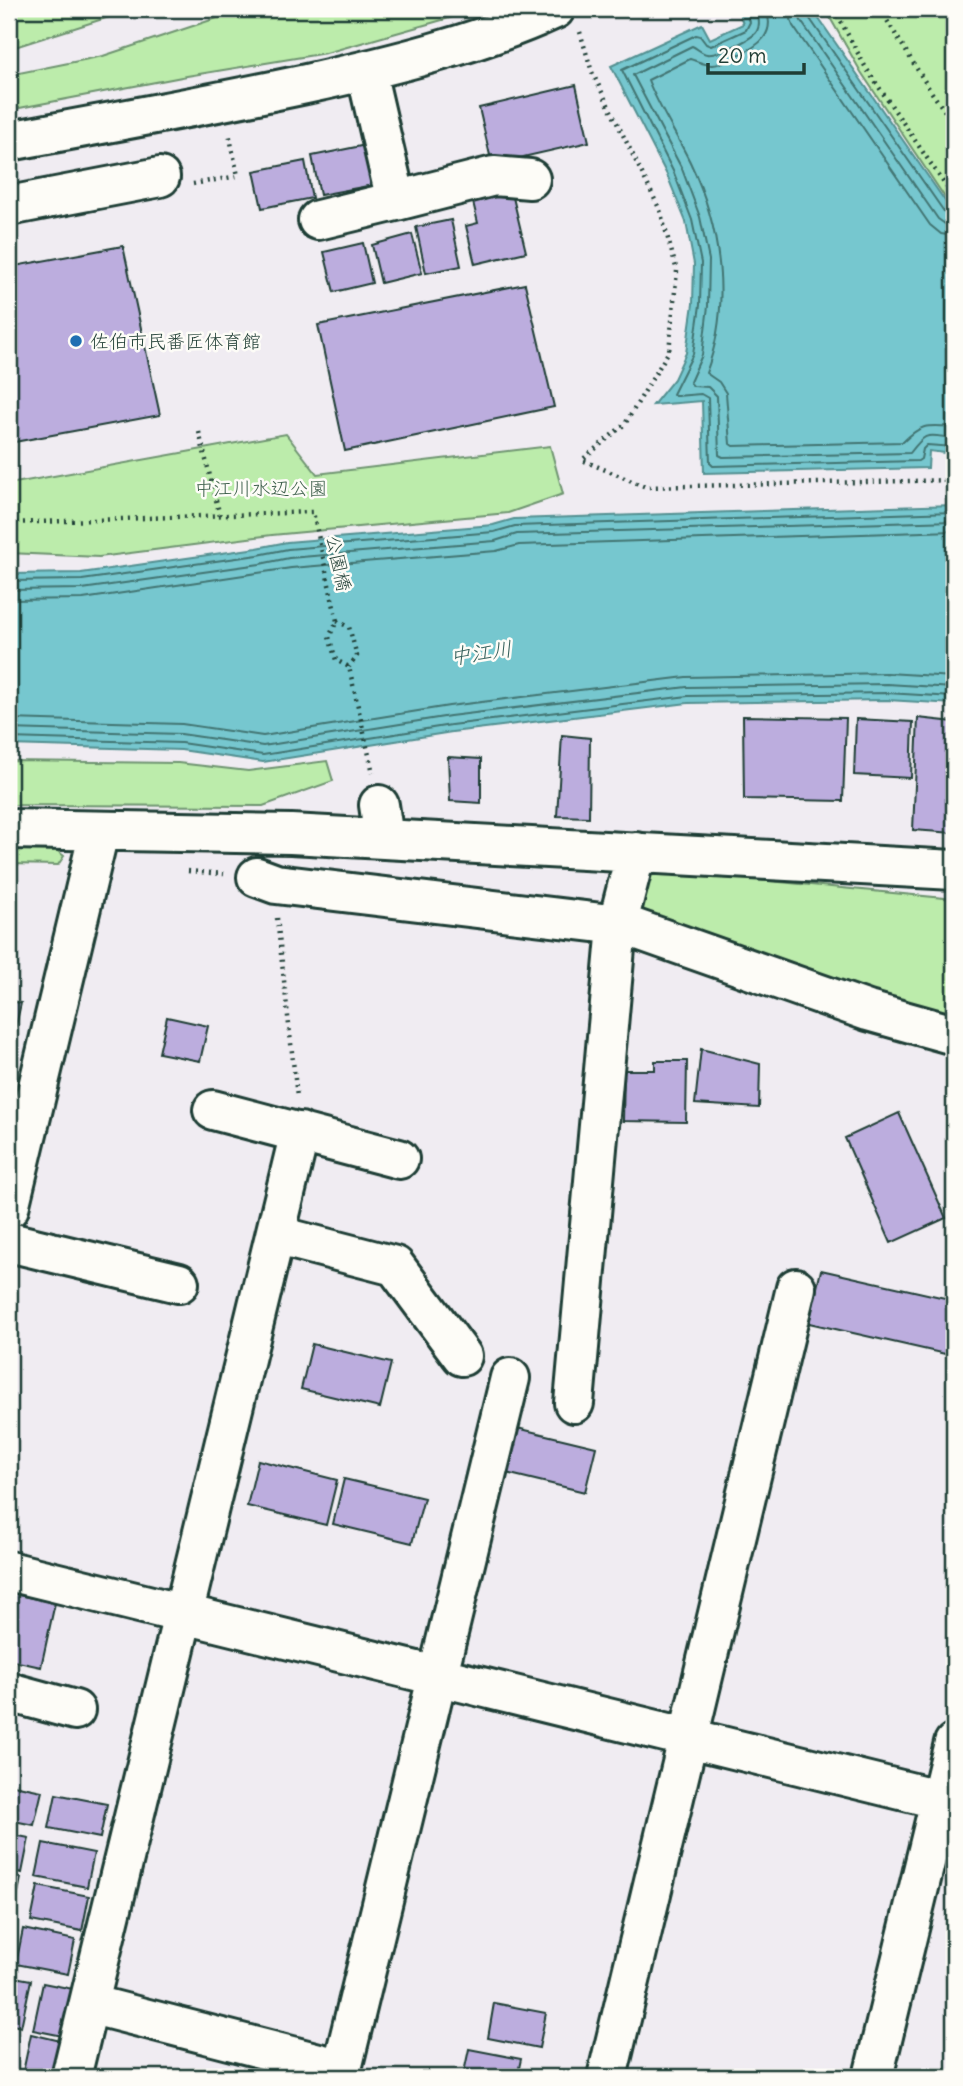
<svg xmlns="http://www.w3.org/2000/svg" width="963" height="2086" viewBox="0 0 963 2086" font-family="Delius,'Klee One',sans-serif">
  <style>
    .green { fill: #bcecab; stroke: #6e9470; stroke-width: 2 }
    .water { fill: #76c7cf; stroke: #539091; stroke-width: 2 }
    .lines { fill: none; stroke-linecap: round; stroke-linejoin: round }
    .shore { stroke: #427472; stroke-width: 2 }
    .building { fill: #bcadde; stroke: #1f3d34; stroke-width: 2 }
    .minor-casing { stroke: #1f3d34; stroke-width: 44 }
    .path { stroke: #1f3d34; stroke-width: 4.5; stroke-dasharray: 2 5; stroke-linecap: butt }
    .minor { stroke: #fdfcf7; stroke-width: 38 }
    .poi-dot { fill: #1f6fb2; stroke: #fdfcf7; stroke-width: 2.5 }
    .labels { text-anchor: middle; stroke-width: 5; stroke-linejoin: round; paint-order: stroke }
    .poi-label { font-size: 19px; fill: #1f3d34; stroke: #fdfcf7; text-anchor: start }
    .park-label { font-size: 19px; fill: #3e604c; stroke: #fdfcf7 }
    .street-label { font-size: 19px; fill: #1f3d34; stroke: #fdfcf7 }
    .water-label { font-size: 21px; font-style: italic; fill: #35605b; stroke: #fdfcf7 }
  </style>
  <rect width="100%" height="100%" fill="#f0ecf2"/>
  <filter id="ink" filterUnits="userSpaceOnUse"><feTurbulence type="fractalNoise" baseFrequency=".0143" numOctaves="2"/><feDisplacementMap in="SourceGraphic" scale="14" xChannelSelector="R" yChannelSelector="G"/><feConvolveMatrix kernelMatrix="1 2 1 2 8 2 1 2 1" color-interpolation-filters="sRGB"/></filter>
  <g filter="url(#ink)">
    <path class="green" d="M9,9H134L9,49Z
      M244,9H481L326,53L187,76L9,110V75L103,56Z
      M825,9H954V211L861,72Z
      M286,434L317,474L550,446L563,494L508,513L272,535L99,557L9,553V484Z
      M9,761L178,763L248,771L327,761L333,781L263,806L9,805Z
      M9,846L55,849L64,856L58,865L9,864Z
      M646,869L954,899V1021L630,917Z"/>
    <path class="water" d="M738,9H812L954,214V454L929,451L928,468L704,473L702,401L653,405L674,379L686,353L693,304L694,264L686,222L667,175L611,66L702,24L710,39L743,24Z
      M954,505V704L887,700L688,703L452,732L263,762L181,750L9,745V574L81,573L257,548L287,542L493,525L514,519Z"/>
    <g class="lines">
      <path class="shore" d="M745,9L750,22L746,30L711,46L706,44L700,36L696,35L622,70L674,173L692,220L701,263L700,305L693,354L673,394L676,396L701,394L708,398L710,463L713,466L918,461L921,459L923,449L927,445L954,447
        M755,9C758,16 761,23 757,31C753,39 716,56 707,54C701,53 697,48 692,46L633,75L682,169L700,217L709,260L708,306L702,355L690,382L693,386L708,387L717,396L719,455L723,457L910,453C927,431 926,435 954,438
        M766,9C776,34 759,46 738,55C730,59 721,65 712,65C704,65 697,61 690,59L648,80C659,108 677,135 690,162C721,227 732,305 706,373L719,382L726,393L730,444L733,446L903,442C922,423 928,425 954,427
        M788,9L793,26L930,225L941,234L954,236
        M798,9L801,21L938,219L945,224L954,226
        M807,9L808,16L945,213L954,217
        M9,581L82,580L258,555L288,549L494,532L515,526L954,512
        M9,590L82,589L260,564L289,558L495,541L517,534L954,521
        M9,600L83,599L291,568L496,551L519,545L954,531
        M9,719L182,724L263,736L449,706L686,677L887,673L954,677
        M9,729L181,734L263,746L450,716L687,687L887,684L954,688
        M9,738L181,743L263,755L451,725L688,696L887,693L954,697"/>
    </g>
    <path class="building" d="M576,85L589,142L492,164L479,108Z
      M366,145L373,185L320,195L312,156Z
      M305,161L312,198L262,208L254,171Z
      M512,193L526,252L475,264L466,226L478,223L473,202Z
      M451,220L461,266L426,273L416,227Z
      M412,234L422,273L381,283L372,245Z
      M363,243L372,283L334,292L324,252Z
      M123,246L160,415L9,443V267Z
      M525,284L554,407L345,451L318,325Z
      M743,716L846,718L843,801L744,799Z
      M918,718L954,722V833L913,830Z
      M856,719L913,722L911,778L854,775Z
      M562,735L590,738L589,817L557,816Z
      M448,757L481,759V803L450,801Z
      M9,1001L21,1003L10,1053H9Z
      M167,1017L208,1026L200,1061L159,1053Z
      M701,1049L760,1064L759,1108L695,1104Z
      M655,1061H687L686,1122L623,1121L624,1070H655Z
      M899,1113L946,1218L891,1243L845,1138Z
      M821,1270L954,1300V1356L809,1323Z
      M312,1344L391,1363L380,1408L301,1389Z
      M517,1428L596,1447L585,1492L506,1473Z
      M258,1460L337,1480L326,1525L247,1506Z
      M344,1479L424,1498L412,1543L333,1524Z
      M9,1593L55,1603L41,1667L9,1660Z
      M9,1784L42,1791L34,1825L9,1820Z
      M56,1794L107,1804L100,1838L49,1828Z
      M9,1834L29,1838L22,1873L9,1870Z
      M43,1843L94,1853L87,1887L36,1877Z
      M9,1875L21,1878L14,1912L9,1911Z
      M38,1886L89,1896L82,1931L31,1921Z
      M23,1929L75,1940L68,1974L16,1964Z
      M9,1976L31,1980L21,2027L9,2024Z
      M43,1983L78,1990L68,2037L33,2030Z
      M494,2003L546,2013L539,2048L488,2038Z
      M31,2034L65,2042L58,2077H22Z
      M469,2049L521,2059L517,2077H463Z"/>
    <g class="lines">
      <defs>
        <path id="minor" d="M9,141C108,123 207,105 306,84C388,66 479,44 555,9
          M396,201L494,176L530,179
          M9,206L160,177
          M318,220L396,201L366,71
          M379,805L384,838
          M9,829L291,834L954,870
          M257,877L276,884L627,926L868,1011L954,1035
          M213,1110L399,1159
          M9,1208L99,832
          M275,1235L395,1266L462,1356
          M9,1242L179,1283
          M574,1403L617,926L636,852
          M9,1571L954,1803
          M9,1692L75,1710
          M89,2004L342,2069
          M71,2077L300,1132
          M340,2077L510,1378
          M607,2077L796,1288
          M873,2077L954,1743"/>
      </defs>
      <use href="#minor" class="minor-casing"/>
      <path class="path" d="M834,9L866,68L954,198
        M880,9L930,90L954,124
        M580,32L592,72L660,210L677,271L669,351L625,424L582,460L646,487L954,480
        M193,184L238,176L229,133
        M199,432L220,516
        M9,523L313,512L337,621L329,637L336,660L349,667L373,773
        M337,621L349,627L357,656L349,667
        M188,871L224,874
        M277,918L297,1097"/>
      <use href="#minor" class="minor"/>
    </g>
  </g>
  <circle class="poi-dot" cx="76" cy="341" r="7"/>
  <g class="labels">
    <g class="poi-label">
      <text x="90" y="348">佐伯市民番匠体育館</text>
    </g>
    <g class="park-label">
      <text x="261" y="495">中江川水辺公園</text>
    </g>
    <g class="street-label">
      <text transform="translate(339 563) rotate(78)" y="7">公園橋</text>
    </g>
    <g class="water-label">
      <text transform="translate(481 653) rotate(-8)" y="7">中江川</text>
    </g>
  </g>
  <rect width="963" height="2086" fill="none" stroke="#fdfcf7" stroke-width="35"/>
  <rect x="18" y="18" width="928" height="2051" fill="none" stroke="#1f3d34" stroke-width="2.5" filter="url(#ink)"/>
  <path d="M708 63v10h96v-10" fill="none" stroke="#1f3d34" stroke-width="3.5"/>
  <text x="718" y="63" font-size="21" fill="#1f3d34" stroke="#fdfcf7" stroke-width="5" paint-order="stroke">20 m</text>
</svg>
